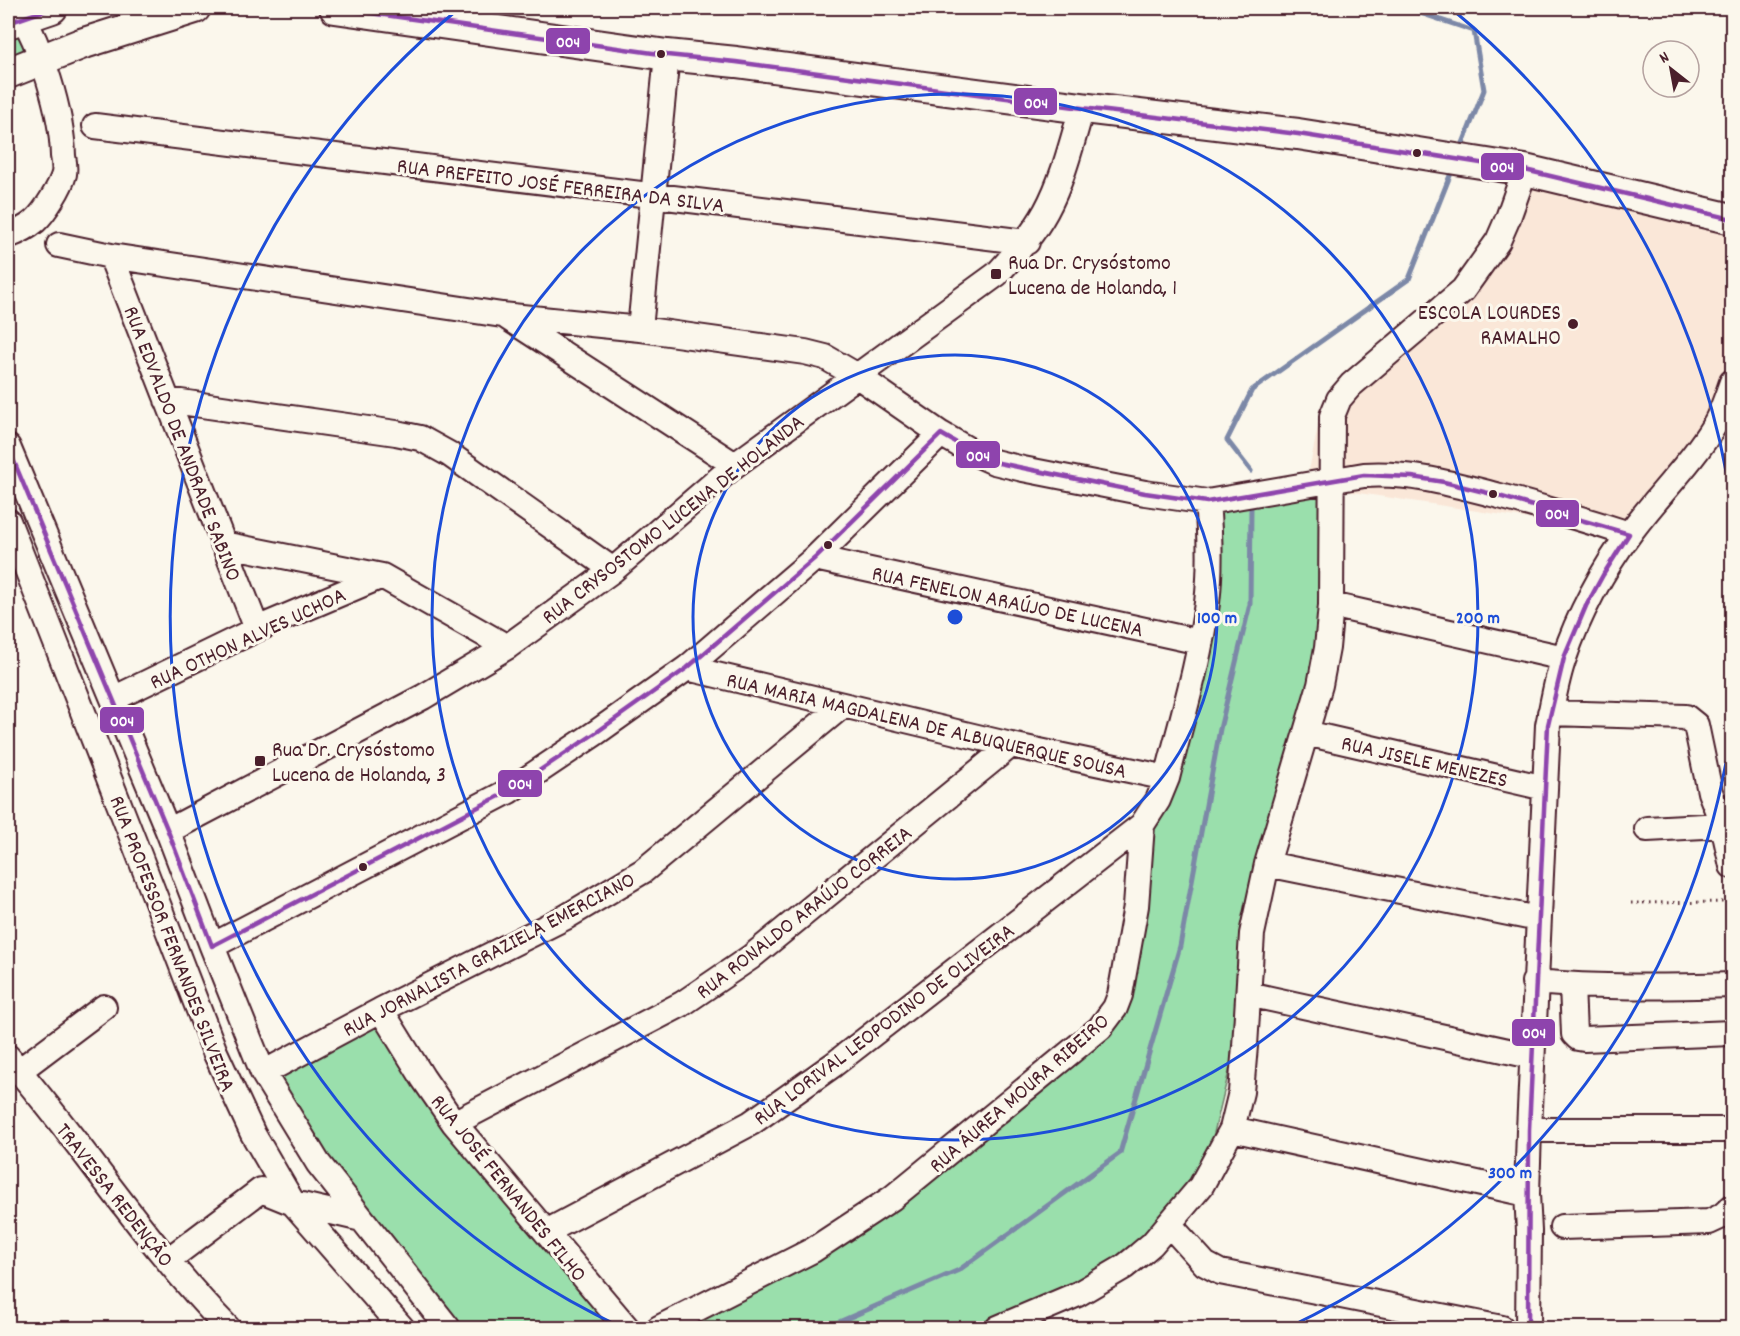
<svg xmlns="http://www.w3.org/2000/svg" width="1740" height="1336" viewBox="0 0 1740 1336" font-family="Dekko,sans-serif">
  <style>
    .built { fill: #fae7d8 }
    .green { fill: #9adfac; stroke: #727f6c; stroke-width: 1.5 }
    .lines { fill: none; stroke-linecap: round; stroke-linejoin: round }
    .stream { stroke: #7c88a7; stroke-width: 5 }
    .minor-casing { stroke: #4a1f2b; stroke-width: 28 }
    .major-casing { stroke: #4a1f2b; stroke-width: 34 }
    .path { stroke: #4a1f2b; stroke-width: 3; stroke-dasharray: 1.5 4.5; stroke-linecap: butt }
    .minor { stroke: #fbf7ec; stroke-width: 24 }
    .major { stroke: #fbf7ec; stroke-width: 30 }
    .bus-1-casing { stroke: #fbf7ec; stroke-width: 9 }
    .bus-1 { stroke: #8e44ad; stroke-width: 4.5 }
    .ring { fill: none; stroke: #1d4ed8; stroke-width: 3 }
    .bus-dot { fill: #4a1f2b; stroke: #fbf7ec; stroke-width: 2 }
    .labels { text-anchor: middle; stroke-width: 6; stroke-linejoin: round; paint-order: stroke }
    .street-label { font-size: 22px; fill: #4a1f2b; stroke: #fbf7ec }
    .poi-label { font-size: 22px; fill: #4a1f2b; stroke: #fbf7ec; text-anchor: start }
    .centre { fill: #1d4ed8; stroke: #fbf7ec; stroke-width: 3 }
    .ring-label { font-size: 18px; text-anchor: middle; font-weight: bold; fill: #1d4ed8; stroke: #fbf7ec; stroke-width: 6; stroke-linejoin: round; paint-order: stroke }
    .line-badge { stroke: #fbf7ec; stroke-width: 2 }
    .badge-label { font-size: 16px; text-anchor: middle; font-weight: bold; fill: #fff }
  </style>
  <rect width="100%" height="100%" fill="#fbf7ec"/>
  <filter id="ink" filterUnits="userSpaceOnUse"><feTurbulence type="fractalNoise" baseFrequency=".0167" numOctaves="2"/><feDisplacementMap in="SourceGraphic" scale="12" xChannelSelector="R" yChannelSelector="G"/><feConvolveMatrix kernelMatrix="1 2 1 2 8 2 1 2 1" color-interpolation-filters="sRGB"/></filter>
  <g filter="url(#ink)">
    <path class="built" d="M1525,170L1732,219V382L1629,534L1306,485L1323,402L1482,266Z"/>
    <path class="green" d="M21,29L25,53L8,60V35Z
      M1332,481L1306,733L1248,994L1201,1186L1093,1285L994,1328H659L892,1198L1120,995L1142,825L1200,642L1207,502Z
      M381,1010L627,1328H448L263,1073Z"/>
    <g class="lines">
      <path class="stream" d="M1405,8L1474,31L1484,90L1460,151
        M1251,471L1227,440L1252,390L1409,279L1453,168
        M825,1328L959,1270L1120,1153L1180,946L1220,729L1250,604L1251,508"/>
      <defs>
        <path id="minor" d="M95,126L1027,242
          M8,236C16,233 28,227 35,221C45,212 61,186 64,174C65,168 64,161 63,156C62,111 41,46 18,8
          M59,245L111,256L502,315L640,329L805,352L825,357L856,375L941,434L974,453L994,462L1023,469L1145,493L1207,502L1364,475C1408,472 1449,483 1492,494C1538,506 1583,519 1629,534
          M111,256L257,629
          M508,318L735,465
          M640,329L667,55
          M167,400L396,433L420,438L449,454L613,570
          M8,447L168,831L212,946L263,1073L318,1163L448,1328
          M8,521L134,842L215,1052L253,1134L293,1203L402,1328
          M223,544L382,576L507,647
          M815,558L1200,642
          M1331,605L1564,658
          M687,668L1011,745L1167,778
          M113,699L257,629L382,576
          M1550,713L1686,717L1696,725L1710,792L1723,825L1732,866
          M1306,733L1545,788
          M1647,829L1723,825
          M168,831L423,697L507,647L613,570L735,465L997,274C1015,254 1033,235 1046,211C1063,180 1072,142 1082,108
          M1267,864L1538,919
          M212,946L509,791L597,732L687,668L815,558L941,434
          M1534,982C1601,988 1666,987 1732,985
          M1572,985L1574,1034L1578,1038L1584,1039L1732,1033
          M1248,994L1531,1056
          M381,1010L423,1078L454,1123L627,1328
          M8,1057C28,1082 49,1107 68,1132C120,1199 169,1268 228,1328
          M19,1071L104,1007
          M263,1073L381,1010L566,917L643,871L842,706
          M454,1123L682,1004L751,957L1011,745
          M1232,1129L1527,1194
          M1529,1130H1732
          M1169,1224L1205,1264L1220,1272L1502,1328
          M1562,1227L1709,1222L1722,1216L1732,1207
          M546,1232L751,1123L833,1065L1142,825
          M168,1260L261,1190L293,1203L362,1219
          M659,1328L813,1250L892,1198L1100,1028L1115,1008L1120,995L1136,906L1142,825L1158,800L1167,778C1181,722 1200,660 1207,603C1211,569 1210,535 1207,502
          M998,1328L1078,1294L1124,1267L1139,1255L1152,1244L1201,1186L1232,1129L1241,1092L1245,1046L1252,934L1267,864L1320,685L1327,648L1331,605L1332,416L1339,399L1351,385L1463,290L1498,241L1508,218L1525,170
          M1528,1328L1529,1231L1527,1194L1529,1130L1548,725C1553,703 1556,680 1564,658C1578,616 1603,569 1630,533C1657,496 1691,464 1715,424C1722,412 1727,396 1732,382"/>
        <path id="major" d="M335,8L667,55L736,62L1082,108L1298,134L1525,170L1732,219
          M8,23L52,8
          M8,73L81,44L195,8"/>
      </defs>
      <use href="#minor" class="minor-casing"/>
      <use href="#major" class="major-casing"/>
      <path class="path" d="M1631,903L1732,902"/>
      <use href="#minor" class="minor"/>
      <use href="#major" class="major"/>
      <defs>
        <path id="bus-1" d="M335,8L667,55L736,62L1082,108L1298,134L1525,170L1732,219
          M8,23L52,8
          M8,447L168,831L212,946L509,791L597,732L687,668L815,558L941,434L974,453L994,462L1145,493L1207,502L1364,475L1412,477L1444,482L1492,494L1629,534L1603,575L1586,606L1564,658L1548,725L1529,1130L1528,1328"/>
      </defs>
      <use href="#bus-1" class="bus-1-casing"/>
      <use href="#bus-1" class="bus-1"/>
    </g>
  </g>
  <g class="ring">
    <circle cx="955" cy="617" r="262"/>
    <circle cx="955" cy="617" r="523"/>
    <path d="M1732 726A785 785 0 0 1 1287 1328M623 1328A785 785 0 0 1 456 11M1454 11A785 785 0 0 1 1732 508"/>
  </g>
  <g class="bus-dot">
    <circle cx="661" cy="54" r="5"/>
    <circle cx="1417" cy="153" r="5"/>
    <rect x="990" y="268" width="12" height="12" rx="3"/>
    <circle cx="1573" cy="324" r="6"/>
    <circle cx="1493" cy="494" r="5"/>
    <circle cx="828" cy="545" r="5"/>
    <rect x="254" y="755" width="12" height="12" rx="3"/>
    <circle cx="363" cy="867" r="5"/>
  </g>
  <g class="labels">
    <g class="street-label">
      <text transform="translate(561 184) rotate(7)" y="8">RUA PREFEITO JOSÉ FERREIRA DA SILVA</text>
      <text transform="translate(184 443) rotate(69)" y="8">RUA EDVALDO DE ANDRADE SABINO</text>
      <text transform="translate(672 518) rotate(-38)" y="8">RUA CRYSOSTOMO LUCENA DE HOLANDA</text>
      <text transform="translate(1008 600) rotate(12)" y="8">RUA FENELON ARAÚJO DE LUCENA</text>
      <text transform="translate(247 637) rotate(-25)" y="8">RUA OTHON ALVES UCHOA</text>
      <text transform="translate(927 724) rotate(13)" y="8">RUA MARIA MAGDALENA DE ALBUQUERQUE SOUSA</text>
      <text transform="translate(1425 760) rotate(13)" y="8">RUA JISELE MENEZES</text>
      <text transform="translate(803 911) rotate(-38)" y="8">RUA RONALDO ARAÚJO CORREIA</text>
      <text transform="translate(174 943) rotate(69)" y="8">RUA PROFESSOR FERNANDES SILVEIRA</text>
      <text transform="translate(488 953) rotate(-28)" y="8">RUA JORNALISTA GRAZIELA EMERCIANO</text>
      <text transform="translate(883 1023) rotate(-37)" y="8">RUA LORIVAL LEOPODINO DE OLIVEIRA</text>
      <text transform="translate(1018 1092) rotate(-41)" y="8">RUA ÁUREA MOURA RIBEIRO</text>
      <text transform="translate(510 1187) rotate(51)" y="8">RUA JOSÉ FERNANDES FILHO</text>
      <text transform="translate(116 1194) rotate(52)" y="8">TRAVESSA REDENÇÃO</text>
    </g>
    <g class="poi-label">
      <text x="1008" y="269">Rua Dr. Crysóstomo<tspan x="1008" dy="25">Lucena de Holanda, 1</tspan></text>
      <text x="1561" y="319" text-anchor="end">ESCOLA LOURDES<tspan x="1561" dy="25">RAMALHO</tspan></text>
      <text x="272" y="756">Rua Dr. Crysóstomo<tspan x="272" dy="25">Lucena de Holanda, 3</tspan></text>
    </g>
  </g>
  <circle cx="955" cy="617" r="9" class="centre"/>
  <g class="ring-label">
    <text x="1217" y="623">100 m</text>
    <text x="1478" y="623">200 m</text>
    <text x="1510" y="1178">300 m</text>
  </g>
  <g class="line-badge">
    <rect x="545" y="27" width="46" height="28" rx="6" fill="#8e44ad"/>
    <rect x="1013" y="87" width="45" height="29" rx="6" fill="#8e44ad"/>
    <rect x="1480" y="152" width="45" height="29" rx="6" fill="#8e44ad"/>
    <rect x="955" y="440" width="46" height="29" rx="6" fill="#8e44ad"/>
    <rect x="1535" y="499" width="45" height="29" rx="6" fill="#8e44ad"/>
    <rect x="99" y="706" width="46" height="28" rx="6" fill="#8e44ad"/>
    <rect x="497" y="769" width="46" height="29" rx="6" fill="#8e44ad"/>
    <rect x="1511" y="1018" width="45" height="29" rx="6" fill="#8e44ad"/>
  </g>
  <g class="badge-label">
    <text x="568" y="47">004</text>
    <text x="1036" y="108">004</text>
    <text x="1502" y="172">004</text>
    <text x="978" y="461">004</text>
    <text x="1557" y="519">004</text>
    <text x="122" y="726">004</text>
    <text x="520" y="789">004</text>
    <text x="1534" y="1038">004</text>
  </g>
  <rect width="1740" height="1336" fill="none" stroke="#fbf7ec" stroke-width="30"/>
  <rect x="15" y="15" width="1710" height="1306" fill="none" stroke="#4a1f2b" stroke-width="2" filter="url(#ink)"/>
  <g transform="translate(1671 69) rotate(329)"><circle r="28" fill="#fbf7ec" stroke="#b4a19f" stroke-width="1.5"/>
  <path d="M0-4.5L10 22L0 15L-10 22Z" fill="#4a1f2b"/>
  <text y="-9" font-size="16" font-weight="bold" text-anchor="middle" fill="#4a1f2b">N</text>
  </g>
</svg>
